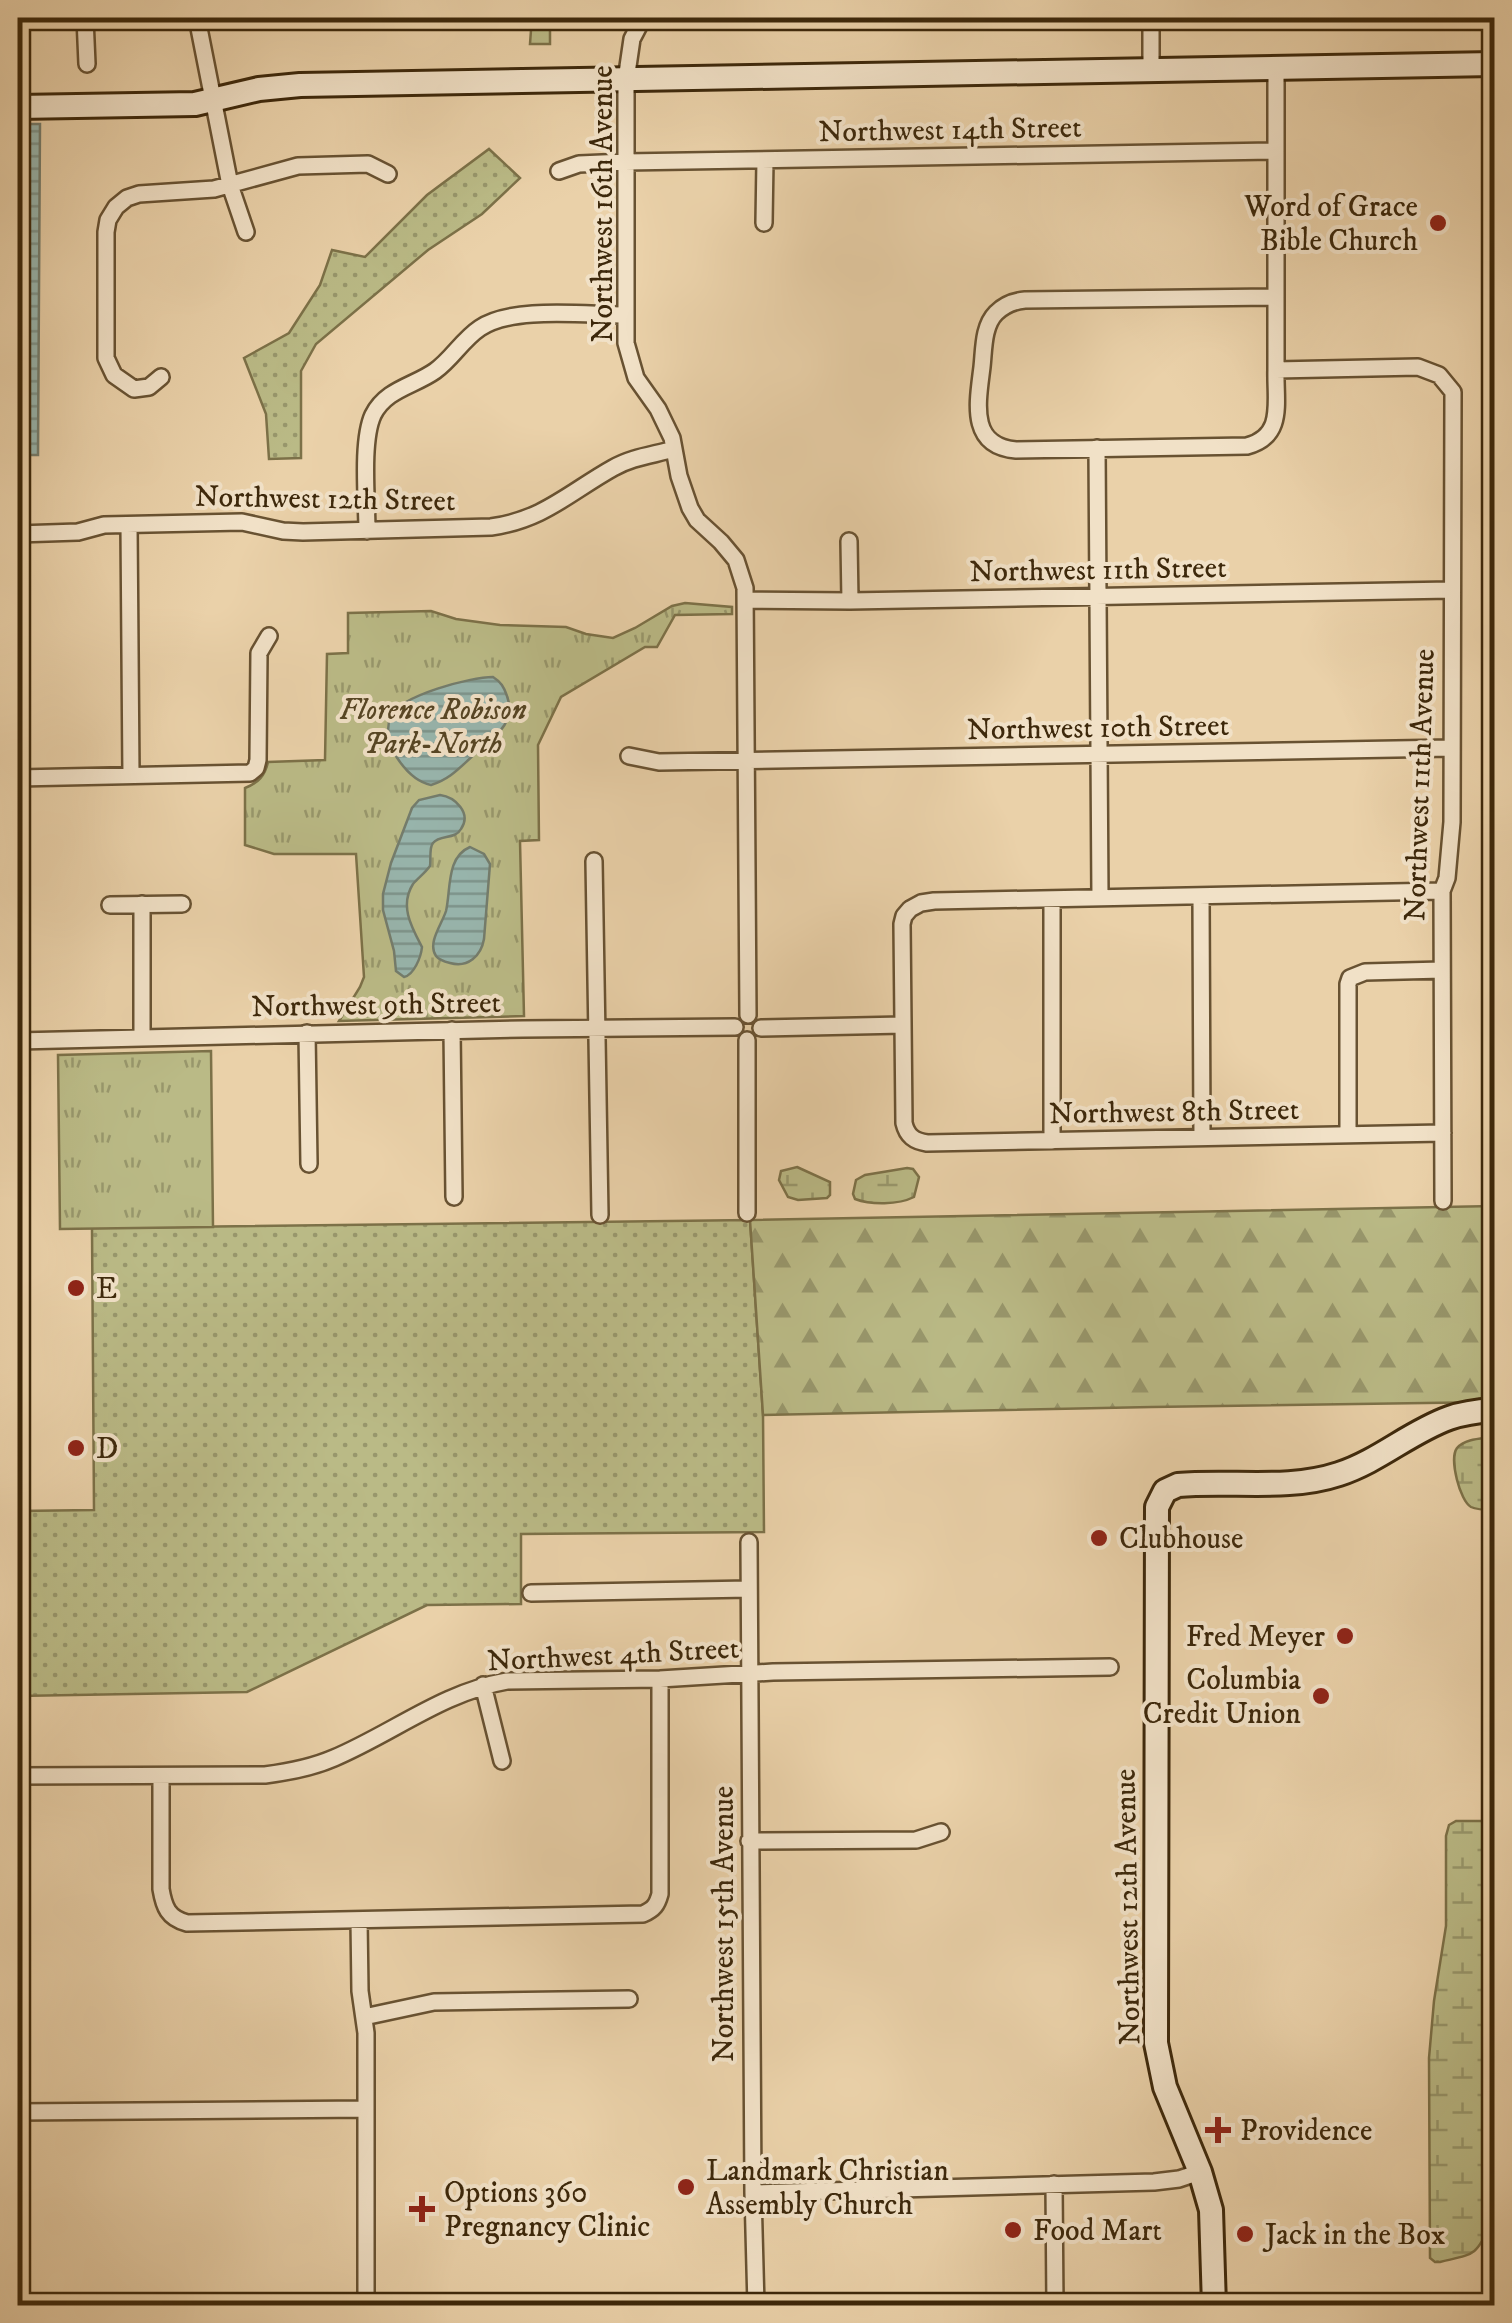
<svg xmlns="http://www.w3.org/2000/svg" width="1512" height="2323" viewBox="0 0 1512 2323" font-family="'IM FELL DW Pica',serif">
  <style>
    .grass { fill: url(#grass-dots); stroke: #7c7148; stroke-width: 2.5 }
    .forest { fill: url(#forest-firs); stroke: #7c7148; stroke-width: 2.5 }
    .wetland { fill: url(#wetland-marsh); stroke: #7c7148; stroke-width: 2.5 }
    .park { fill: url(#park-tufts); stroke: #7c7148; stroke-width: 2.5 }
    .water { fill: url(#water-rules); stroke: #747d6d; stroke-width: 2.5 }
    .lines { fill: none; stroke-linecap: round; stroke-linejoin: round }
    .street-casing { stroke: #685232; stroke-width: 20 }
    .secondary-casing { stroke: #3d280b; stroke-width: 28 }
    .street { stroke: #f1e1c7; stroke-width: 15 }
    .secondary { stroke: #f1e1c7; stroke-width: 22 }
    .poi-dot { fill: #8f2418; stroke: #f1e1c7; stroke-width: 4 }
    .labels { text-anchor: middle; stroke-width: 8; stroke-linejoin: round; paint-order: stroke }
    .street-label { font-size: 30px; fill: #3d280b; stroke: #f1e1c7 }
    .poi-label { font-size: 30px; fill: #3d280b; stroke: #f1e1c7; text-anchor: start }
    .park-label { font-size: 30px; font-style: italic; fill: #564524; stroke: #f1e1c7 }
  </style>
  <defs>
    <pattern id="grass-dots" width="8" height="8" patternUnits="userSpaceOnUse" patternTransform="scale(2.5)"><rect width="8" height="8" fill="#baba86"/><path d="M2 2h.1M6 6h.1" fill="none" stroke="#98976c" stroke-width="1.8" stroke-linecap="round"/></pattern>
    <pattern id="forest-firs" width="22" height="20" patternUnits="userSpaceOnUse" patternTransform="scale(2.5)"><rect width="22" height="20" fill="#baba86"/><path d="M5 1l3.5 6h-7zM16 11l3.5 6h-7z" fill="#98976c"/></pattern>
    <pattern id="wetland-marsh" width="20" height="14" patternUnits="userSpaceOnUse" patternTransform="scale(2.5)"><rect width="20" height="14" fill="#baba86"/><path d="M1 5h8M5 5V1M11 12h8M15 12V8" fill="none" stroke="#98976c"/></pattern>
    <pattern id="park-tufts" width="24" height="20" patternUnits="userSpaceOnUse" patternTransform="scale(2.5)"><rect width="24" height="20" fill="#baba86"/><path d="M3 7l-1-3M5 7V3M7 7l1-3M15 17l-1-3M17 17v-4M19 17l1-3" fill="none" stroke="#98976c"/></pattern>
    <pattern id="water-rules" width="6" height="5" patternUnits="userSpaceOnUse" patternTransform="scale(2.5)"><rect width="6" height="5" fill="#98b6ae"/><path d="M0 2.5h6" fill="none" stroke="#7d948c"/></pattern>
  </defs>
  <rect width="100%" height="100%" fill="#ead1a9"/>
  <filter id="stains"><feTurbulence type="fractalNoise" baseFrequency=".002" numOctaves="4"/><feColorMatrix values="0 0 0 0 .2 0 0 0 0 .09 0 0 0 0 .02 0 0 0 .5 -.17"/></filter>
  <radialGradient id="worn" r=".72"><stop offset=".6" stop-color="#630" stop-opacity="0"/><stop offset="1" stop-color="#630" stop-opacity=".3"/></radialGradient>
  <path class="grass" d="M489,149L520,178L482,214L428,250L316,344L301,371V458L269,459L266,414L244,358L289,333L320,285L332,250L365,257L427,195Z
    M750,1220L763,1415L764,1532L521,1534V1604L427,1605L247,1692L18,1696V1511L94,1510L92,1228Z"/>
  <path class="forest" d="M1494,1206V1402L1152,1407L763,1415L750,1220Z"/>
  <path class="wetland" d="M797,1167L830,1182V1195L827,1198L798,1200L788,1197L779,1180L781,1171Z
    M907,1168L913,1169L919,1177L914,1197C898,1205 871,1205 855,1199L853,1194L856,1180L865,1175Z
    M1486,1438L1494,1439V1510C1487,1510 1477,1510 1471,1507C1460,1501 1449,1459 1457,1448C1464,1440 1476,1439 1486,1438Z
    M1456,1821H1494V2010L1492,2025L1494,2076L1490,2225C1476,2257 1473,2254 1440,2262H1435L1430,2258L1429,2058L1434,2001L1446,1926V1836L1449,1825Z"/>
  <path class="park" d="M536,18H550V44H530L531,30L536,28Z
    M685,603L732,607V614L675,615L657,647H645L561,697L538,745L539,840L520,841L524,1016L339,1021L360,987L364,977L356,854H274L245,845V788C258,783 265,776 268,762L325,760L327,654L348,653V613L431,611L456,619L500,625L566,627L586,634L613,638L635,628L672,606Z
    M211,1051L213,1227L60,1229L58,1055Z"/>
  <path class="water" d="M18,124H40L38,455H18Z
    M493,677C501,682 504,687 507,696C517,723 494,737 476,753C461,766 451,779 431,785C417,782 408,773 400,762C391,750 384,731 391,716C401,695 471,677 493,677Z
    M440,795C455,797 472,813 461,829C455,840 440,834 433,843C429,847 431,860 430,866C425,873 418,878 413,884C399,906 412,928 422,947C421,957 414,975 404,977L396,971L394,951L383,910V894L391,863L412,808L419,800Z
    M470,847L484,854L490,864L484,939C481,956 468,968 450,963C446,962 439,960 436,956C427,943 442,924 446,911C451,890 446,857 470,847Z"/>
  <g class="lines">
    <defs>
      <path id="street" d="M85,18L87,64
        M197,18L230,185L246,232
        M643,18L632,39L626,80V343L636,378L658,409L672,438L679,476L690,508L697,520L721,542L736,560L745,588L748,1015
        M1151,71V18
        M559,171L579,164L625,162L1276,151
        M764,223L765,160
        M1276,297L1025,300C1014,301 1004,305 996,313C983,326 984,349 982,367C978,401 968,446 1016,450L1247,446C1285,436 1275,402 1276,370V69
        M1276,370L1418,367L1439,375L1453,392L1452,822L1447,878L1442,891L1443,1201
        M161,377L149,387L134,389L114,375L106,358V232L108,220L116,207L127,198L139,194L214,189L298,166L368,164L388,174
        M1097,448L1100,898
        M129,525L131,776
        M367,531C367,501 361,441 373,415C386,389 414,386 435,371C452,359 462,340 480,328C512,306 585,315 625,315
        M18,534L78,532L104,525L242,522L283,531L303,532L491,527C543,520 570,492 613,468C632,457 653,455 674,449
        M849,541L850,601
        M746,600L850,601L1451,590
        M629,756L659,762L1451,748
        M18,778L250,773L256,768L258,760L259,653L269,636
        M594,861L600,1215
        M1201,896L1202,1138
        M142,904V1036
        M110,905L182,904
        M910,909L904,916L902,924L904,1123C907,1136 914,1141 927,1143L1443,1133
        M910,909L921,903L934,901L1442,891
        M761,1028L903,1025
        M452,1030L454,1197
        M307,1033L309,1164
        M747,1040V1213
        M18,1041L523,1029L735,1027
        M1348,1135V984L1350,978L1365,972L1442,970
        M1052,1141V899
        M749,1542L753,2193L756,2306
        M531,1593L749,1589
        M483,1685L502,1761
        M18,1776L265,1775C289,1772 311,1768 334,1758C393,1733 443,1692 507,1681L660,1679L773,1672L1110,1667
        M161,1776V1889C164,1907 168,1918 187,1923L643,1914C654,1909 657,1905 660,1894V1679
        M749,1841L916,1840L941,1832
        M359,1920L360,1991L366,2033V2306
        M364,2017L434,2002L629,1999
        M18,2112L366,2109
        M1054,2184L1055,2306
        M753,2193L1154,2182L1179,2179L1200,2172"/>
      <path id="secondary" d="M18,107L195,104L259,89L300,85L1494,64
        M1214,2306L1211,2210L1200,2172L1165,2087L1156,2043L1157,1507L1165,1491L1178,1485C1231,1480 1288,1491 1339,1474C1379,1461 1410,1432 1449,1418C1463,1413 1479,1411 1494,1410"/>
    </defs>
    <use href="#street" class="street-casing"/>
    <use href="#secondary" class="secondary-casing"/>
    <use href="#street" class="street"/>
    <use href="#secondary" class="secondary"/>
  </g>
  <g class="poi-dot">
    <circle cx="1438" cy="223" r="10"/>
    <circle cx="76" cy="1288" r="10"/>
    <circle cx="76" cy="1448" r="10"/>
    <circle cx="1099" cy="1538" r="10"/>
    <circle cx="1345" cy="1636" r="10"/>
    <circle cx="1321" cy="1696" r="10"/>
    <path d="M1213 2115h10v10h10v10h-10v10h-10v-10h-10v-10h10z"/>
    <circle cx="686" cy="2187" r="10"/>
    <path d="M417 2194h10v10h10v10h-10v10h-10v-10h-10v-10h10z"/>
    <circle cx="1013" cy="2230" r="10"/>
    <circle cx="1245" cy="2234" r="10"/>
  </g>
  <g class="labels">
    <g class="street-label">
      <text transform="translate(950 129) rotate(-1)" y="10">Northwest 14th Street</text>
      <text transform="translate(602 204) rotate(-90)" y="10">Northwest 16th Avenue</text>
      <text transform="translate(325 498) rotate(1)" y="10">Northwest 12th Street</text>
      <text transform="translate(1098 569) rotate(-1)" y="10">Northwest 11th Street</text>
      <text transform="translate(1098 727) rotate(-1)" y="10">Northwest 10th Street</text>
      <text transform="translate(1419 785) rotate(-88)" y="10">Northwest 11th Avenue</text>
      <text transform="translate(376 1004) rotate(-1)" y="10">Northwest 9th Street</text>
      <text transform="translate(1174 1111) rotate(-1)" y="10">Northwest 8th Street</text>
      <text transform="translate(613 1654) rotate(-3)" y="10">Northwest 4th Street</text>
      <text transform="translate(1127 1907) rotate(-91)" y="10">Northwest 12th Avenue</text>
      <text transform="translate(723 1924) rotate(-90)" y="10">Northwest 15th Avenue</text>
    </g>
    <g class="poi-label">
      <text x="1418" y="216" text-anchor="end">Word of Grace<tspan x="1418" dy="34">Bible Church</tspan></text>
      <text x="96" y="1298">E</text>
      <text x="96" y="1458">D</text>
      <text x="1119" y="1548">Clubhouse</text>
      <text x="1325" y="1646" text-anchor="end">Fred Meyer</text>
      <text x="1301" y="1689" text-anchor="end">Columbia<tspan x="1301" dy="34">Credit Union</tspan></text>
      <text x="1240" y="2140">Providence</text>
      <text x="706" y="2180">Landmark Christian<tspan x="706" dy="34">Assembly Church</tspan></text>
      <text x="444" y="2202">Options 360<tspan x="444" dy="34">Pregnancy Clinic</tspan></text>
      <text x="1033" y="2240">Food Mart</text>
      <text x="1265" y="2244">Jack in the Box</text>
    </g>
    <g class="park-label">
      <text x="433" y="719">Florence Robison<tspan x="433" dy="34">Park-North</tspan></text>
    </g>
  </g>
  <rect width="1512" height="2323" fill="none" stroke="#ead1a9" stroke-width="60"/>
  <rect x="20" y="20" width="1472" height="2283" fill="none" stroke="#3d280b" stroke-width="5"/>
  <rect x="30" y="30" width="1452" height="2263" fill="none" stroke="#3d280b" stroke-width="2.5"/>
  <rect width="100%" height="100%" filter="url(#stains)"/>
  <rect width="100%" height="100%" fill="url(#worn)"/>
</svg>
